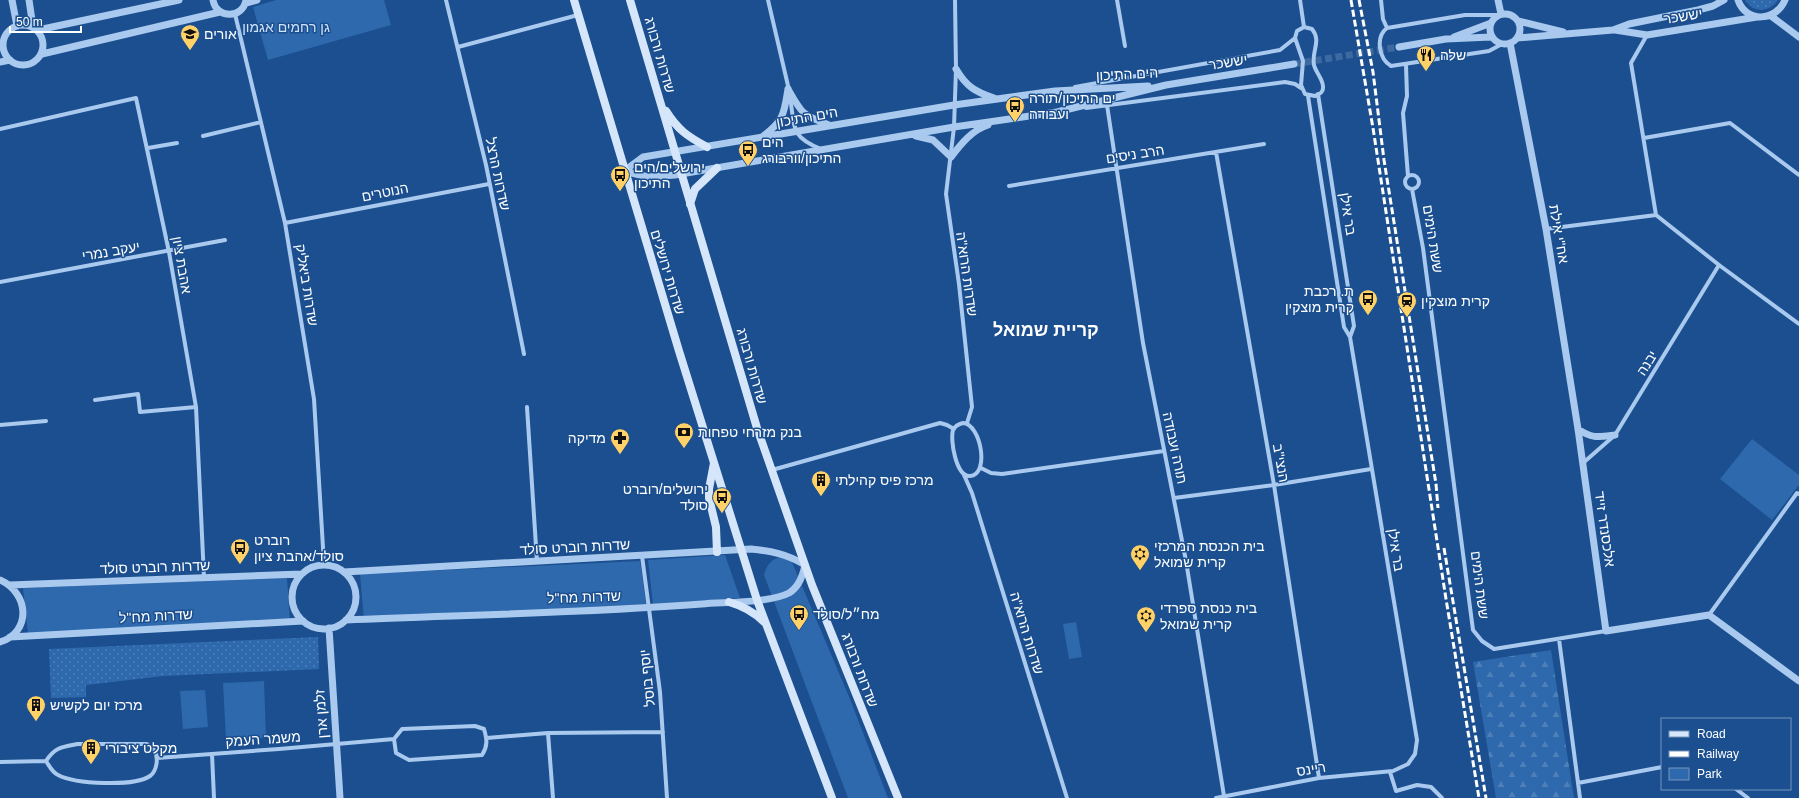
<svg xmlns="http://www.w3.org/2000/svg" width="1799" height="798" viewBox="0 0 1799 798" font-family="Arial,'Noto Sans Hebrew',sans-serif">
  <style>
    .grass { fill: url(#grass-dots) }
    .forest { fill: url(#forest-firs) }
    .green { fill: #2e69ad }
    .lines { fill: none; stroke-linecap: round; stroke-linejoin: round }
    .tertiary-tunnel { stroke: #3d69a0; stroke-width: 7; stroke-dasharray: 7 3.5; stroke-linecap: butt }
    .minor { stroke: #a9c9ee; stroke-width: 4 }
    .tertiary { stroke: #a9c9ee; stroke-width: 7 }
    .secondary { stroke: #d6e6fa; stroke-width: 8 }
    .rail { stroke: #fff; stroke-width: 3; stroke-dasharray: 7 3; stroke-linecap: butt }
    .labels { text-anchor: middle; stroke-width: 3; stroke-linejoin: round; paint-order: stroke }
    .street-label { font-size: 14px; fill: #fff; stroke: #1b4f8f }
    .park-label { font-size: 14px; fill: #cfe3fa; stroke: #1b4f8f }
    .poi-label { font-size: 14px; fill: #fff; stroke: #1b4f8f; text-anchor: start }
    .district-label { font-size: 18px; font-weight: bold; fill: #fff; stroke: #1b4f8f }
  </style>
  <defs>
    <pattern id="grass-dots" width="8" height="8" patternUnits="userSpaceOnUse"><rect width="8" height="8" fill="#2e69ad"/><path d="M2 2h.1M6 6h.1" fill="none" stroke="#4d80b9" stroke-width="1.8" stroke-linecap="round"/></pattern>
    <pattern id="forest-firs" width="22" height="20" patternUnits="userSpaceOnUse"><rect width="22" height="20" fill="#2e69ad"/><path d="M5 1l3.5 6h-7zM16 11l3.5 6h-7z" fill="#4d80b9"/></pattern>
  </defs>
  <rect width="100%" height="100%" fill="#1b4f8f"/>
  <path class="grass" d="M1745,0H1778C1770,12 1754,14 1745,0Z
    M318,637L319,669L163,676L86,685V697L51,698L49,649Z"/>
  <path class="forest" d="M1551,650L1574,798H1496L1473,662Z"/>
  <path class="green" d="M276,0H384L391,25L268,60L253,7Z
    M1752,439L1799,475V485L1772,520L1720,479Z
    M725,555L740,598L653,604L648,560Z
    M780,557L791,560L850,699L888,798H848L764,575C767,565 770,560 780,557Z
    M640,561L646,604L364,620L360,574Z
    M287,578L290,622L28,634L23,588Z
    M1076,622L1082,657L1069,659L1063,624Z
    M264,681L266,738L226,739L223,683Z
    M205,690L208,727L183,729L180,691Z"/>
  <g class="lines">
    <path class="tertiary-tunnel" d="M1294,64L1399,47"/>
    <path class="minor" d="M446,0L486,165L524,354
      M768,0L789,90
      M955,0L956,69L954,127L946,194L959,284L972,407L967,423
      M1117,0L1125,46
      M1300,0L1304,27
      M1381,0L1383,19L1387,28
      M235,14L285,223L314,399L324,564
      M1497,15H1465L1387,28C1375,37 1379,59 1391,66L1489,51L1502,44
      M1304,27L1312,29C1322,41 1311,52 1314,65C1316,73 1324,80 1323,88C1323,93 1319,94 1315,96L1305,94L1301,85L1303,61L1295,38L1297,31Z
      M1647,35L1631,63L1656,215
      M458,47L578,15
      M1406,65L1407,96L1403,113L1408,176
      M1075,87L1280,50L1295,38
      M1318,94L1354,326L1350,337
      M790,97C795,127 790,137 821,149
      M1107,105L1143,343L1186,561L1224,796
      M1086,108L1285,82L1295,84L1301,88
      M0,129L136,98L169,252L196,407L204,578
      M203,136L261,122
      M1644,138L1730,123L1799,175
      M148,148L177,143
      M1216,152L1274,485L1319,778
      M1405 182a7 7 0 1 1 14 0a7 7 0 1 1-14 0Z
      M1009,186L1264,144
      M1412,189L1423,248L1473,630L1482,641L1494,649L1606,631
      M1656,215L1719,265L1799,324
      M285,223L489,184
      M1546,229L1656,215
      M0,282L225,240
      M95,400L138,394L140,412L196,407
      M527,407L537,562
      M963,423C981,424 990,475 970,476C956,477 950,440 953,430C955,426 959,424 963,423Z
      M0,425L46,421
      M1583,463L1615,435L1719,265
      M981,468L991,473L1002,474L1164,451
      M772,470L940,423L947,425L954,429
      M964,475L972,493L1067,798
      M1174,498L1274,485L1371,469
      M642,556L660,692L667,798
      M1709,615L1797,493L1799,494
      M1559,639L1580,798
      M475,726L484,729C487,739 488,746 482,755L409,760L396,753L394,739L402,729Z
      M548,733L553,798
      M487,738L548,733L663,732
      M78,744H147C149,746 152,748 154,750C159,757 157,771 150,776C134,787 75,784 58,775C52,772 50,767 46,761C55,747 62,747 78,744Z
      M212,754L214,798
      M157,758L279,749L394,739
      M0,762L46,761
      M1390,772L1396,791L1417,785L1431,787L1442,798
      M1578,783L1662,767
      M1736,789L1748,798
      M1216,798L1319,778L1393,771L1408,764L1415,754L1417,740L1350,337L1344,327L1308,96"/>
    <path class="tertiary" d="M12,0L17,26
      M29,0L33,27
      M213,0C216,19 243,19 246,0
      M1498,0L1501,14
      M1738,0C1746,23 1776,22 1785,0
      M246,3L257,0
      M1490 29a15 15 0 1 1 30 0a15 15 0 1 1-30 0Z
      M1771,16L1799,37
      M1518,21L1563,32
      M3 45a20 20 0 1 1 40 0a20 20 0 1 1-40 0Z
      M38,30L179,0
      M1615,30L1647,35L1757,17
      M1454,37L1491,23
      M1517,38L1613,30L1629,24L1698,10L1713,6L1724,0
      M1510,43L1546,229L1578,429L1606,631L1709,615L1799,681
      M1399,47L1446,39L1491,37
      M42,54L220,12
      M0,62L10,60
      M956,69C966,86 975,92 994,98
      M788,89C802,114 802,115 829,125
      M916,136L933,140L951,157C961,144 972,130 988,125
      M762,137C784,121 784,114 788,89
      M624,171L648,177L675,175L954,127L1057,112L1166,85L1294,64
      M624,171L643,157L954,105L1055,91L1148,86
      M1578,429C1592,439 1599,437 1615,435
      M292 597a32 32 0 1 1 64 0a32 32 0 1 1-64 0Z
      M344,572L751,549C771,551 787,554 805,565C803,575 799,587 789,593C770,603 725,602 702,604C584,613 465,615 346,620
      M0,580C29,593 32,632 0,642
      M10,585L301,574
      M329,628L340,798
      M10,637L303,621"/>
    <path class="secondary" d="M574,0L679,351L757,600L832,798
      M630,0L757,428L812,585L898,798
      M666,111C678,130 687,136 707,147
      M690,204L695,189L717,168
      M714,463L709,489V498L716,527L717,552
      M729,602C743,606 753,611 764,622"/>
    <path class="rail" d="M1351,0L1373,128L1446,599L1479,798
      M1359,0L1373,72L1384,160L1436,484L1438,508
      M1444,548L1486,798"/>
  </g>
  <defs>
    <symbol id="school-pin" viewBox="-11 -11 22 30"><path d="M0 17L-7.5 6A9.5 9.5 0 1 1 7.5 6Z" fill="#ffd166" stroke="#1b4f8f"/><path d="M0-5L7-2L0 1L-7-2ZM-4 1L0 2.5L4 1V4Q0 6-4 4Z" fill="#111"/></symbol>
    <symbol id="restaurant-pin" viewBox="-11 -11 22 30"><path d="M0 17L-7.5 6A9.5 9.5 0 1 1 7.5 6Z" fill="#ffd166" stroke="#1b4f8f"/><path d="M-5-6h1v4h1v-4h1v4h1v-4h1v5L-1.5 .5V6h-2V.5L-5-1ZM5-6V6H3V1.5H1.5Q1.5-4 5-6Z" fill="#111"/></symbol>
    <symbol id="bus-pin" viewBox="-11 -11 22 30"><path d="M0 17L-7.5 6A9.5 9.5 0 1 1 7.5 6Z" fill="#ffd166" stroke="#1b4f8f"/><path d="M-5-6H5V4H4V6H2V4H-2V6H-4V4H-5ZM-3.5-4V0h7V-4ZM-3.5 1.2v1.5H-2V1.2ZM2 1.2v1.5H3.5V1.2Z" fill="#111"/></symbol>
    <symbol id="station-pin" viewBox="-11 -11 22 30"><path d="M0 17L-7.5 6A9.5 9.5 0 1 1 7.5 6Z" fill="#ffd166" stroke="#1b4f8f"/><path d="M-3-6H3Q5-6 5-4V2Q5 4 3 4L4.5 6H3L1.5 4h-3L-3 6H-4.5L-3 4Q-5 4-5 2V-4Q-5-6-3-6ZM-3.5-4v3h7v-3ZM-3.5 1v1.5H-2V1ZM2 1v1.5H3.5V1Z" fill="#111"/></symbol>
    <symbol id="bank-pin" viewBox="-11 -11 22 30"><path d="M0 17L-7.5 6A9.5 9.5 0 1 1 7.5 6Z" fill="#ffd166" stroke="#1b4f8f"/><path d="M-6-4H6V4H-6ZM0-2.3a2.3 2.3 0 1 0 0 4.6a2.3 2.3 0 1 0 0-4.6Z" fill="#111"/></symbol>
    <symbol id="pharmacy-pin" viewBox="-11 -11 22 30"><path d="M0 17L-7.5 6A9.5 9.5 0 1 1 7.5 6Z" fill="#ffd166" stroke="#1b4f8f"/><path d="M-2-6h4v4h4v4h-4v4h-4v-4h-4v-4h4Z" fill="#111"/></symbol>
    <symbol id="building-pin" viewBox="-11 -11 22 30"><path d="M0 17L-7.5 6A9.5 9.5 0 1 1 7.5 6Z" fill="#ffd166" stroke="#1b4f8f"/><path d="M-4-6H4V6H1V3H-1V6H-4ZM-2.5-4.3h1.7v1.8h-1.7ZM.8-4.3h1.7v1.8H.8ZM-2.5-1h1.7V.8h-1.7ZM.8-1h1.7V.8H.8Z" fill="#111"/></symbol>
    <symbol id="synagogue-pin" viewBox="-11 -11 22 30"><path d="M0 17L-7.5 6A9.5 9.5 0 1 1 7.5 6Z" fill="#ffd166" stroke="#1b4f8f"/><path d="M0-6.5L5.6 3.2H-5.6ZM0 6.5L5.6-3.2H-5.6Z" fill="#111"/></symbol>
  </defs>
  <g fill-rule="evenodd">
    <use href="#school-pin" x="179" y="23" width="22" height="30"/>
    <use href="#restaurant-pin" x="1415" y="44" width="22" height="30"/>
    <use href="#bus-pin" x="1004" y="95" width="22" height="30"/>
    <use href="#bus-pin" x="737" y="139" width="22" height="30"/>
    <use href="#bus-pin" x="609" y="164" width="22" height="30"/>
    <use href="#bus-pin" x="1357" y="288" width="22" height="30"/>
    <use href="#station-pin" x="1396" y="290" width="22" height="30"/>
    <use href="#bank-pin" x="673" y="421" width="22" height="30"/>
    <use href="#pharmacy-pin" x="609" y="427" width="22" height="30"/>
    <use href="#building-pin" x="810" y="469" width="22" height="30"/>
    <use href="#bus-pin" x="711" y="486" width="22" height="30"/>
    <use href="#bus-pin" x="229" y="537" width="22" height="30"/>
    <use href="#synagogue-pin" x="1129" y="543" width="22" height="30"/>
    <use href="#bus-pin" x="788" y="603" width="22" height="30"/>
    <use href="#synagogue-pin" x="1135" y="605" width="22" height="30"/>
    <use href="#building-pin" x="25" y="694" width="22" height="30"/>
    <use href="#building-pin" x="80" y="737" width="22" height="30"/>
  </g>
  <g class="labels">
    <g class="street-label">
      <text transform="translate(1683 16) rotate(-9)" y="5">יששכר</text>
      <text transform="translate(660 55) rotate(74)" y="5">שדרות ורבורג</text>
      <text transform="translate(1228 62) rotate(-9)" y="5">יששכר</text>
      <text transform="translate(1127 74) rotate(-3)" y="5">הים התיכון</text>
      <text transform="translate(807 117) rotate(-10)" y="5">הים התיכון</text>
      <text transform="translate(1135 154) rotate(-9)" y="5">הרב ניסים</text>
      <text transform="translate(498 174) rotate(78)" y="5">שדרות הרצל</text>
      <text transform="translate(385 192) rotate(-11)" y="5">הנוטרים</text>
      <text transform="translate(1348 214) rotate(81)" y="5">בר אילן</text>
      <text transform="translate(1559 234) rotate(80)" y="5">אח"י אילת</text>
      <text transform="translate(1433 239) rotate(81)" y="5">ששת הימים</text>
      <text transform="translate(111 251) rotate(-10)" y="5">יעקב נמרי</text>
      <text transform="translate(182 265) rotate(80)" y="5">אהבת ציון</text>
      <text transform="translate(668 272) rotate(73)" y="5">שדרות ירושלים</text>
      <text transform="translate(967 274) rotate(82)" y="5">שדרות הרוא"ה</text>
      <text transform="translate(307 285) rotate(81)" y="5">שדרות ביאליק</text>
      <text transform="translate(1647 363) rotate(-58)" y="5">יבנה</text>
      <text transform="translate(752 366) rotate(74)" y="5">שדרות ורבורג</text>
      <text transform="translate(1175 448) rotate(78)" y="5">תורה ועבודה</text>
      <text transform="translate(1281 463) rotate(80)" y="5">הנצי"ב</text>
      <text transform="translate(1605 529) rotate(82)" y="5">אלכסנדר זייד</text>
      <text transform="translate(575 547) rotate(-3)" y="5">שדרות רוברט סולד</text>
      <text transform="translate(1396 550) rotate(81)" y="5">בר אילן</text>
      <text transform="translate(155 567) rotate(-2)" y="5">שדרות רוברט סולד</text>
      <text transform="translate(1480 585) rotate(83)" y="5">ששת הימים</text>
      <text transform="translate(584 597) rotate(-2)" y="5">שדרות מח"ל</text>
      <text transform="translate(156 616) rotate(-3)" y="5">שדרות מח"ל</text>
      <text transform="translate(1027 633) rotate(73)" y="5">שדרות הרוא"ה</text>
      <text transform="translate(860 670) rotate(69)" y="5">שדרות ורבורג</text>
      <text transform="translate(647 678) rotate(-96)" y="5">יוסף בוסל</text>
      <text transform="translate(321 714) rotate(-94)" y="5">זלמן ארן</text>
      <text transform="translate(263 739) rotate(-4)" y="5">משמר העמק</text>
      <text transform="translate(1311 769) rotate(-9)" y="5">ריינס</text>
    </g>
    <g class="park-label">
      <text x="286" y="32">גן רחמים אגמון</text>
    </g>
    <g class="poi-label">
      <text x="204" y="39">אורים</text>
      <text x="1440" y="60">שלה</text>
      <text x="1029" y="103">ים התיכון/תורה<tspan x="1029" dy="16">ועבודה</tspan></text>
      <text x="762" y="147">הים<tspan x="762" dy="16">התיכון/וורבורג</tspan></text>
      <text x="634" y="172">ירושלים/הים<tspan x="634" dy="16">התיכון</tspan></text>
      <text x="1354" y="296" text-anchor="end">ת. רכבת<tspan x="1354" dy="16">קרית מוצקין</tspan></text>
      <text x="1421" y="306">קרית מוצקין</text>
      <text x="698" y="437">בנק מזרחי טפחות</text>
      <text x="606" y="443" text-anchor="end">מדיקה</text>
      <text x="835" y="485">מרכז פיס קהילתי</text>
      <text x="708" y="494" text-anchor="end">ירושלים/רוברט<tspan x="708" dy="16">סולד</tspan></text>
      <text x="254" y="545">רוברט<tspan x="254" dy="16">סולד/אהבת ציון</tspan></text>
      <text x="1154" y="551">בית הכנסת המרכזי<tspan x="1154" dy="16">קרית שמואל</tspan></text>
      <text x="1160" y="613">בית כנסת ספרדי<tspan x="1160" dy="16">קרית שמואל</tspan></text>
      <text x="813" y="619">מח״ל/סולד</text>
      <text x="50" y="710">מרכז יום לקשיש</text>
      <text x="105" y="753">מקלט ציבורי</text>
    </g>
    <g class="district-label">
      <text x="1046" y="336">קריית שמואל</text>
    </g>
  </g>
  <rect x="1661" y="718" width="130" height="72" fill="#1b4f8f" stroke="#7695bc"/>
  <rect x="1669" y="731" width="20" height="6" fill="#d6e6fa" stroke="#7695bc"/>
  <text x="1697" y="738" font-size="12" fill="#ffffff">Road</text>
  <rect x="1669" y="751" width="20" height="6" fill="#ffffff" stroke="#7695bc"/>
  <text x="1697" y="758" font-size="12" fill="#ffffff">Railway</text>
  <rect x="1669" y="768" width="20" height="12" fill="#2e69ad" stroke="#7695bc"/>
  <text x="1697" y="778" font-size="12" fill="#ffffff">Park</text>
  <path d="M10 26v6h71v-6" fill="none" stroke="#ffffff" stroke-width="2"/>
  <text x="16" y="26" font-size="12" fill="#ffffff" stroke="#1b4f8f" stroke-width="3" paint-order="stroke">50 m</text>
</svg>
